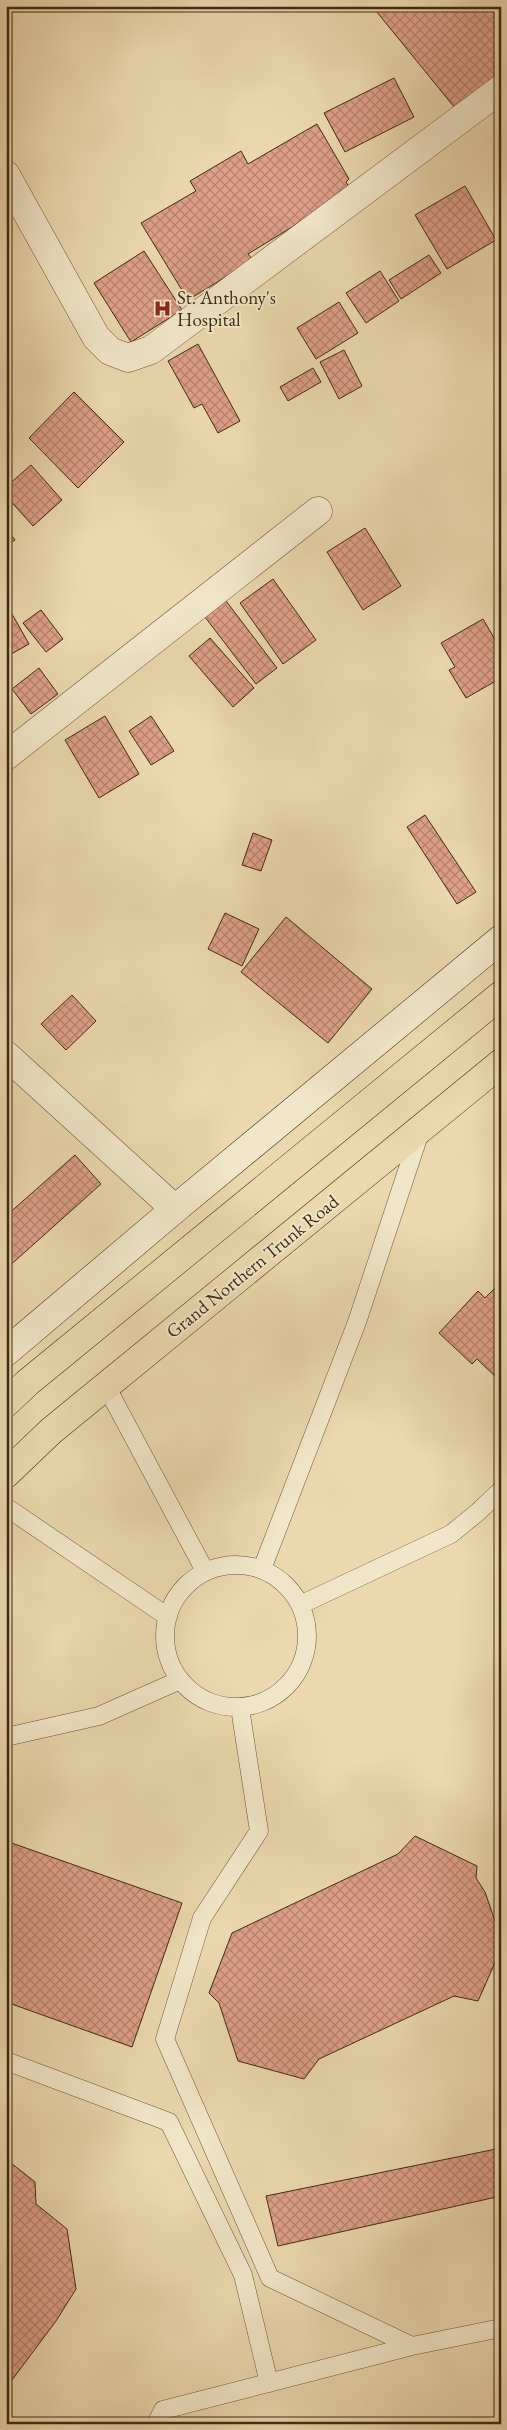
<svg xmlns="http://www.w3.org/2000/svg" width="507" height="2430" viewBox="0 0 507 2430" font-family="'EB Garamond',serif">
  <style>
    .building { fill: url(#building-cross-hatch); stroke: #3e2b14 }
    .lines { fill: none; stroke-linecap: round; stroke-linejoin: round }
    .lane-casing { stroke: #69563a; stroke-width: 19 }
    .street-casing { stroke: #69563a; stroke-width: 29 }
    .secondary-casing { stroke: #3e2b14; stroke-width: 29 }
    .highway-casing { stroke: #3e2b14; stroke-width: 29 }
    .lane { stroke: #f2e6ca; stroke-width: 18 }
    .street { stroke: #f2e6ca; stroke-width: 28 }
    .secondary { stroke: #f2e6ca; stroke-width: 28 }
    .highway { stroke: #ebd8ae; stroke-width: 28 }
    .labels { text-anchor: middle; stroke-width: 4; stroke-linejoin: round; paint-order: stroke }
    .poi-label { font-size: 19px; fill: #3e2b14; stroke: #f2e6ca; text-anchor: start }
    .street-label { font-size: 19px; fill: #3e2b14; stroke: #f2e6ca }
  </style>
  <defs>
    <pattern id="building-cross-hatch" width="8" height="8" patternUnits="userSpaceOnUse" patternTransform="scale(1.25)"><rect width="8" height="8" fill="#df9f8a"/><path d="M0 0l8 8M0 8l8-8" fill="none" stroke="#b68270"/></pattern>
  </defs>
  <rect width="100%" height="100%" fill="#ebd8ae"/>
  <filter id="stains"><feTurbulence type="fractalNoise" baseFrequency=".004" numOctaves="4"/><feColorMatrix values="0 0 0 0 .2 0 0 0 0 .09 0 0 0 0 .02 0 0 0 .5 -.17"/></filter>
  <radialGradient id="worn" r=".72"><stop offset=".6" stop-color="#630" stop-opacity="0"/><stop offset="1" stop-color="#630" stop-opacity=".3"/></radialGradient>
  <path class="building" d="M372,6H493L501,16V79L459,113Z
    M394,78L414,117L345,152L324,113Z
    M317,124L349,179L346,182L353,194L328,205L248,254L253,260L188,300L141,223L196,191L190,181L241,151L248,164Z
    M465,186L496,240L447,269L415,215Z
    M144,251L182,310L131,342L94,283Z
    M429,255L441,273L401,299L389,280Z
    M380,271L399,301L366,323L346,293Z
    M339,302L358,333L316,359L297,328Z
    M198,344L240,421L218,433L202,404L194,408L168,361Z
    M344,350L362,386L339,399L320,362Z
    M313,368L321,382L288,401L280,387Z
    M74,392L124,442L78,488L29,438Z
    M31,465L62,500L33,526L6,496V487Z
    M6,527L15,540L6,546Z
    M365,528L401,586L363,610L327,552Z
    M273,579L316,640L283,664L240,603Z
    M223,597L277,668L256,684L202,613Z
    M8,607L29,644L6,657V608Z
    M41,610L63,639L46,652L23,623Z
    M483,619L497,643L501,641V678L466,698L449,670L455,667L441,643Z
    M210,638L254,688L233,707L189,656Z
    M39,668L58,694L31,714L12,689Z
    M105,716L139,774L99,798L65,740Z
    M151,716L174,751L151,765L129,731Z
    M425,815L476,892L457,904L407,827Z
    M253,833L272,840L261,871L242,865Z
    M225,913L259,929L242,966L208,949Z
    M286,917L372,989L328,1043L241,972Z
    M72,995L96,1021L66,1050L41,1024Z
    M75,1155L101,1184L6,1269V1216Z
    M501,1282V1381H500L477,1359L472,1364L439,1333L478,1291L485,1298Z
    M415,1836L477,1866L476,1878L485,1892L495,1921L501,1929V1949L478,2001L454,1996L319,2059L304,2079L238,2061L219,2003L209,1993L232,1933L398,1854Z
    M6,1841L182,1903L132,2047L6,2002Z
    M501,2148V2196L278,2246L266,2196Z
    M6,2159L35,2182L36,2204L67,2229L76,2289L56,2321L6,2388Z"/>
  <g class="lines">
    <defs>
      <path id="lane" d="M106,1386L205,1571
        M6,1507L168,1617
        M165 1636a71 71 0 1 1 142 0a71 71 0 1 1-142 0Z
        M262,1569L357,1322L420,1132
        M300,1605L451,1534L478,1512L501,1490
        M6,1737L99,1716L180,1680
        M6,2061L169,2122L243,2275L269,2383
        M412,2346L501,2328
        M156,2424L163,2410L412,2346L270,2278L165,2039L202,1918L259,1831L240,1708"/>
      <path id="street" d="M6,175L96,337L110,351L128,358L151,350L501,89
        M6,756L318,511
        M6,1055L175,1209"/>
      <path id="secondary" d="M6,1352L175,1209L501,939"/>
      <path id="highway" d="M6,1403L27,1383L501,995
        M6,1474L51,1431L501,1063"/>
    </defs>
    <use href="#lane" class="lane-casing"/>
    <use href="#street" class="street-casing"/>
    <use href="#secondary" class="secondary-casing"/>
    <use href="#highway" class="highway-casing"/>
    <use href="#lane" class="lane"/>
    <use href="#street" class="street"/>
    <use href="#secondary" class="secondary"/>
    <use href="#highway" class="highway"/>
  </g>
  <defs>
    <symbol id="hospital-bare" viewBox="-9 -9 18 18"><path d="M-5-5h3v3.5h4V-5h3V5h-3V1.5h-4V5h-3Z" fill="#8f2418" stroke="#f2e6ca" stroke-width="2.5" paint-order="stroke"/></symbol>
  </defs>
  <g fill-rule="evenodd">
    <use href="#hospital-bare" x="150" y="296" width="25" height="25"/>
  </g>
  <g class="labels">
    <g class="poi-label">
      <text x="177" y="304">St. Anthony's<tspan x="177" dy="22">Hospital</tspan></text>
    </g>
    <g class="street-label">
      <text transform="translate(252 1266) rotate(-39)" y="7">Grand Northern Trunk Road</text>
    </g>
  </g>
  <rect width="507" height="2430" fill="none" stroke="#ebd8ae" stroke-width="25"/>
  <rect x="8" y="8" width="492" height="2415" fill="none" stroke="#3e2b14" stroke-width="2.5"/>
  <rect x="12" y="12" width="482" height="2405" fill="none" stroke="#3e2b14"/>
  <rect width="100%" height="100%" filter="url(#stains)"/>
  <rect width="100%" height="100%" fill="url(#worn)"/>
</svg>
